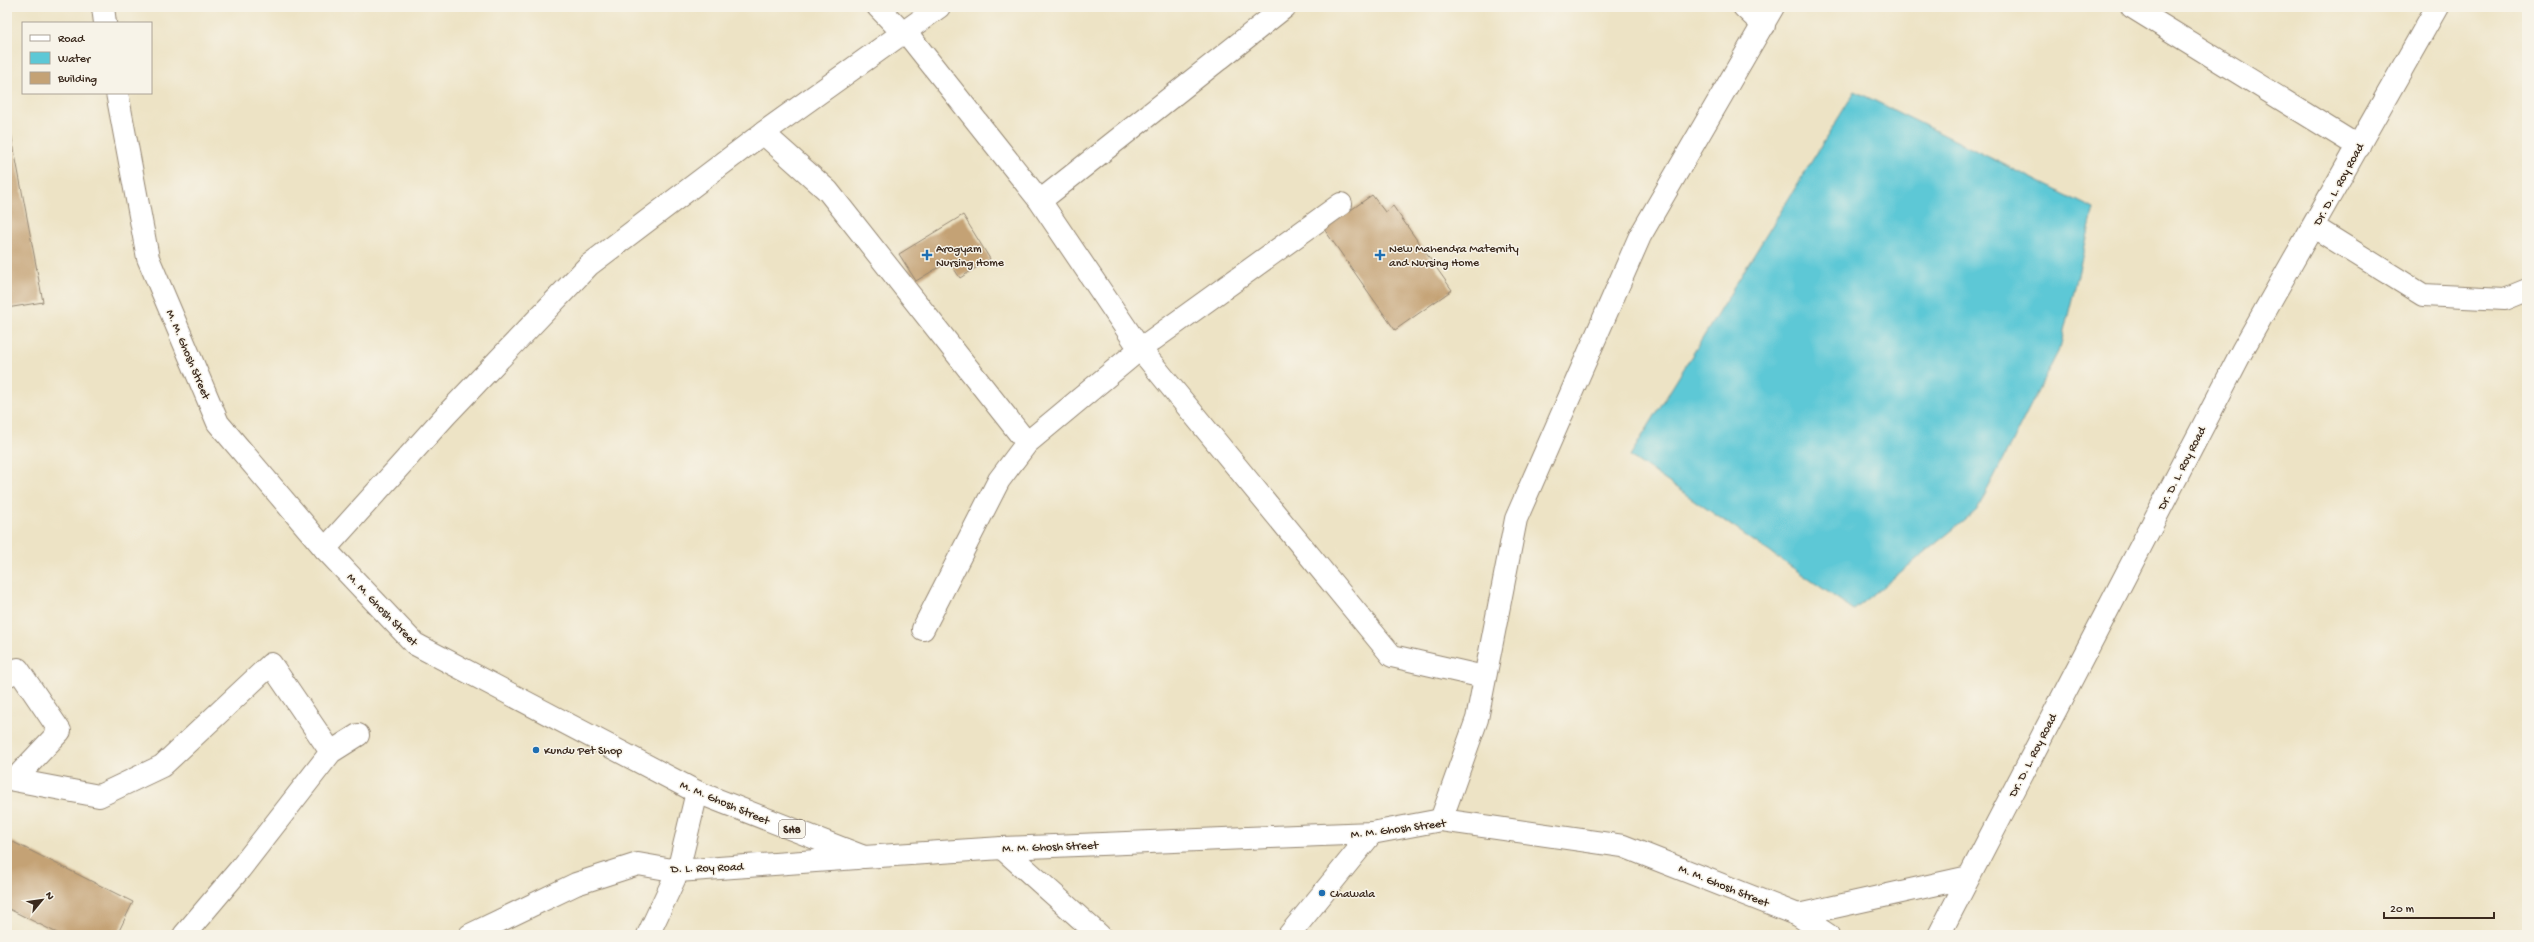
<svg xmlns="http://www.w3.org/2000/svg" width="2534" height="942" viewBox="0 0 2534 942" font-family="'Gochi Hand',sans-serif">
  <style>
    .water { fill: #5dc8d6; stroke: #4c797a }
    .building { fill: #c4a275 }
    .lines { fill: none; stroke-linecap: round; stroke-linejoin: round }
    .minor-casing { stroke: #948672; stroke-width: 24 }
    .major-casing { stroke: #948672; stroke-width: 24 }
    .minor { stroke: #fff; stroke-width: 22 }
    .major { stroke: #fff; stroke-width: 22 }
    .poi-dot { fill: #1f6fb2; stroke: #f7f3e8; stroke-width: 1.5 }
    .labels { text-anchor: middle; stroke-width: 3; stroke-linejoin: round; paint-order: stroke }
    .shield { fill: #f7f3e8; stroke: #73665b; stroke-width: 1 }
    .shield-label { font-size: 11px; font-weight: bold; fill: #3b2a1e }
    .street-label { font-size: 12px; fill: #3b2a1e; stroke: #f7f3e8 }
    .poi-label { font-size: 12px; fill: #3b2a1e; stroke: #f7f3e8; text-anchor: start }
  </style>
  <rect width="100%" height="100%" fill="#f7f3e8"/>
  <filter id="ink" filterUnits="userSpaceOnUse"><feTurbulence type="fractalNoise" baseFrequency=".025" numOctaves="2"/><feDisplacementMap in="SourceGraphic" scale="8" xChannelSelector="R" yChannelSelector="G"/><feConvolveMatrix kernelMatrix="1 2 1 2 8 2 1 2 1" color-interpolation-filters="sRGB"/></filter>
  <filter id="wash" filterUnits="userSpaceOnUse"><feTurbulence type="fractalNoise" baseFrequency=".012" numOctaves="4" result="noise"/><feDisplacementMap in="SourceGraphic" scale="16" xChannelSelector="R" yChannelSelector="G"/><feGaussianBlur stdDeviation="0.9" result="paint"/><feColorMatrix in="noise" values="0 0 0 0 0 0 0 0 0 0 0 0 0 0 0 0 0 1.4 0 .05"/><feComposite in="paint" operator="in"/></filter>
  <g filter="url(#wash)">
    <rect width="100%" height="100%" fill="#ede3c5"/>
    <path class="water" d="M1855,91L2094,209L2060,348L1977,510L1854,610L1630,456Z"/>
    <g id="blocks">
      <path class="building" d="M7,112L43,302L7,308Z
        M1372,195L1385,212L1393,206L1452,290L1395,330L1324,229Z
        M963,215L990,259L960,278L949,261L916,281L899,254Z
        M7,839L133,902L117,935H61L7,908Z"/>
    </g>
  </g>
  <g filter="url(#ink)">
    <use href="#blocks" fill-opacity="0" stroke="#948672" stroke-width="1"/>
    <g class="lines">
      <defs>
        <path id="minor" d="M878,7L902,32L905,31L1040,201L1140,349L1392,656L1484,677
          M1744,7L1764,26
          M2132,7L2359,147
          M763,133L828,191L1027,443
          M1040,201L1285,7
          M2314,227L2423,295L2505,299L2527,290
          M325,549L446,415L589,265L763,133L939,7
          M923,629L999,480L1027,443L1140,349L1341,204
          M7,676L18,669L60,731L14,780
          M7,776L14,780L99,796L162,766L271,664L331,752
          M1441,820L1477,719L1516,519L1640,236L1773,7
          M1002,848L1099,935
          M1798,915L1969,877
          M184,935L240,869L331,752L358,735
          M648,935L678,871L697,792
          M1289,935L1372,833
          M1939,935L2242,351L2437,7"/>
        <path id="major" d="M103,7L105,23
          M117,93L148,258L218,423L325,549L415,644L697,792L864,857L1002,848L1372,833L1441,820L1623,846L1798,915L1828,935
          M470,935L576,884L638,864L678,871L857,858"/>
      </defs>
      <use href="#minor" class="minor-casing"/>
      <use href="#major" class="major-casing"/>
      <use href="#minor" class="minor"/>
      <use href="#major" class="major"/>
    </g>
  </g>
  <g class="poi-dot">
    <path d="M925 249h4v4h4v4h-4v4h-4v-4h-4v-4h4z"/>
    <path d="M1378 249h4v4h4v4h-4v4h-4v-4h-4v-4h4z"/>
    <circle cx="536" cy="750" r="4"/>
    <circle cx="1322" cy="893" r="4"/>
  </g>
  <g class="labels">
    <rect class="shield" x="779" y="820" width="26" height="18" rx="3"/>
    <g class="shield-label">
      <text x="792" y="833">SH8</text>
    </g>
    <g class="street-label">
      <text transform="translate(2338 184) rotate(-61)" y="4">Dr. D. L. Roy Road</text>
      <text transform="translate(189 354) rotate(67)" y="4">M. M. Ghosh Street</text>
      <text transform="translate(2181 468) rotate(-63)" y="4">Dr. D. L. Roy Road</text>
      <text transform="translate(383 609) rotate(46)" y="4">M. M. Ghosh Street</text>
      <text transform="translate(2032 755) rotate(-63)" y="4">Dr. D. L. Roy Road</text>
      <text transform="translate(725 802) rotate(23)" y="4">M. M. Ghosh Street</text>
      <text transform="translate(1398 828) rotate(-7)" y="4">M. M. Ghosh Street</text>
      <text transform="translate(1050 846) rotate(-2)" y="4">M. M. Ghosh Street</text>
      <text transform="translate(707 867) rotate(-2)" y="4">D. L. Roy Road</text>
      <text transform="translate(1724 885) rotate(22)" y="4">M. M. Ghosh Street</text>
    </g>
    <g class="poi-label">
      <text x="936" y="252">Arogyam<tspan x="936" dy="14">Nursing Home</tspan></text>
      <text x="1389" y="252">New Mahendra Maternity<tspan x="1389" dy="14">and Nursing Home</tspan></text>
      <text x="544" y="754">Kundu Pet Shop</text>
      <text x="1330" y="897">Chawala</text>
    </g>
  </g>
  <rect width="2534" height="942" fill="none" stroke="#f7f3e8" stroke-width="24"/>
  <rect x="22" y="22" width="130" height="72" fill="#f7f3e8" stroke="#aca397"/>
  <rect x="30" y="35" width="20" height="6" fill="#ffffff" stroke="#aca397"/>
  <text x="58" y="42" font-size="12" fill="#3b2a1e">Road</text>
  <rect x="30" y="52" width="20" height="12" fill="#5dc8d6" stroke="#aca397"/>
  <text x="58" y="62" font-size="12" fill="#3b2a1e">Water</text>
  <rect x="30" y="72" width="20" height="12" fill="#c4a275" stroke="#aca397"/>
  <text x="58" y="82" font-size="12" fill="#3b2a1e">Building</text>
  <g transform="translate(42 900) rotate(61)" stroke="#f7f3e8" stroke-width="3" paint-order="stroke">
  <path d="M0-3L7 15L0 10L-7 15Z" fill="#3b2a1e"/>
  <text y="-6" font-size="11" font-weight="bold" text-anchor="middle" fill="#3b2a1e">N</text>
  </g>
  <path d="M2384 912v6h110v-6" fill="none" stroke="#3b2a1e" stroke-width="2"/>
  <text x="2390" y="912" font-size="12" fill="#3b2a1e" stroke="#f7f3e8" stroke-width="3" paint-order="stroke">20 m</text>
</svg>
